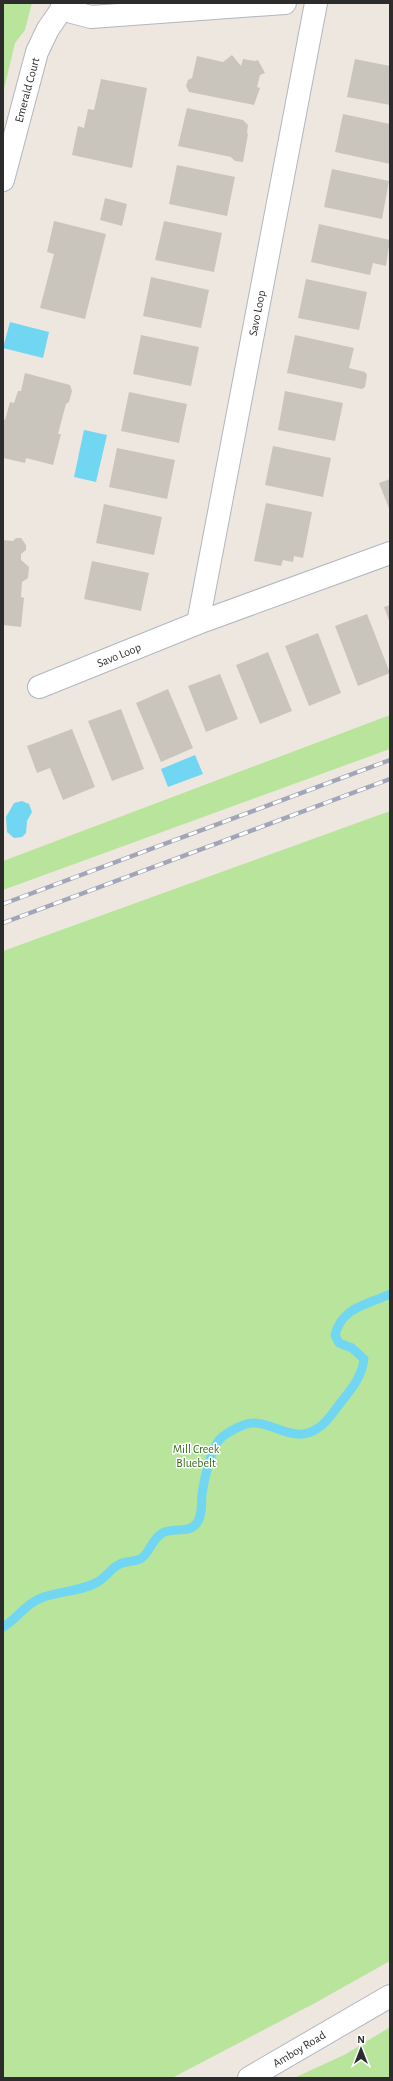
<svg xmlns="http://www.w3.org/2000/svg" width="393" height="2081" viewBox="0 0 393 2081" font-family="'Alegreya Sans',sans-serif">
  <style>
    .green { fill: #b8e59b }
    .water { fill: #71d6f1 }
    .lines { fill: none; stroke-linecap: round; stroke-linejoin: round }
    .stream { stroke: #71d6f1; stroke-width: 9 }
    .building { fill: #c9c5bd }
    .minor-casing { stroke: #b2b6c0; stroke-width: 24 }
    .secondary-casing { stroke: #b2b6c0; stroke-width: 24 }
    .minor { stroke: #fff; stroke-width: 22 }
    .secondary { stroke: #fff; stroke-width: 22 }
    .rail-casing { stroke: #a1a5b7; stroke-width: 4.5 }
    .rail { stroke: #fff; stroke-width: 3; stroke-dasharray: 9; stroke-linecap: butt }
    .labels { text-anchor: middle; stroke-width: 3; stroke-linejoin: round; paint-order: stroke }
    .street-label { font-size: 12px; fill: #2c2c2c; stroke: #fff }
    .park-label { font-size: 12px; fill: #2f6d19; stroke: #fff }
  </style>
  <rect width="100%" height="100%" fill="#eee7df"/>
  <path class="green" d="M3,3H32L25,30L15,43L3,93Z
    M390,715V749L3,890V861Z
    M390,811V1961L315,2003L172,2078H3V951Z
    M390,2027V2078H294L346,2054Z"/>
  <path class="water" d="M10,322L49,332L43,358L3,348Z
    M84,430L107,435L96,482L74,477Z
    M195,755L203,774L168,787L161,769Z
    M22,801L29,804L32,812L27,821L26,833L22,837L14,838L7,832L6,817L14,803Z"/>
  <g class="lines">
    <path class="stream" d="M3,1627C17,1619 25,1604 41,1598C58,1591 85,1591 99,1581C107,1576 111,1568 120,1564C126,1561 134,1562 140,1559C148,1556 151,1541 161,1534C172,1526 188,1535 197,1523C203,1514 201,1504 202,1494C204,1480 211,1446 222,1437C230,1431 245,1422 255,1423C277,1424 295,1444 318,1428C328,1422 335,1409 342,1401C353,1387 362,1376 364,1359L352,1348L339,1343L335,1335C342,1307 367,1305 390,1294"/>
  </g>
  <path class="building" d="M232,55L241,66L243,59L255,61L258,60L265,73L260,75L257,87L260,88L254,105L189,92L186,86L188,80L192,78L197,56L223,62Z
    M355,59L390,66V105L347,97Z
    M101,79L147,88L132,168L72,155L78,126L84,128L88,109L94,110Z
    M187,108L243,120L248,125L247,133L248,134L243,162L235,161L231,157L178,146Z
    M343,114L390,124V164L335,152Z
    M177,165L235,177L227,216L169,204Z
    M332,169L389,181L382,219L324,207Z
    M105,198L127,204L122,226L100,220Z
    M54,221L106,234L85,319L40,308L54,254L47,252Z
    M164,221L222,233L214,272L155,260Z
    M319,224L390,240L386,266L373,263L370,275L311,262Z
    M151,277L209,290L201,328L143,316Z
    M306,279L367,292L359,330L298,318Z
    M141,335L199,347L191,386L133,374Z
    M295,335L354,348L349,368L365,372L367,375L365,387L362,389L287,373Z
    M25,373L70,385L72,391L69,402L66,404L58,434H61L53,465L26,458L25,463L3,458V419L5,420L10,402L14,403L18,391H21Z
    M285,391L343,403L335,441L278,430Z
    M129,392L187,404L179,443L121,431Z
    M273,446L331,458L323,497L265,485Z
    M117,448L175,460L167,499L109,487Z
    M390,479V511L379,483Z
    M266,503L312,512L303,558L294,556L293,562L283,560L281,566L254,561Z
    M104,504L162,517L154,555L96,543Z
    M16,538H21L26,545V550L21,554V560L29,567L28,578L22,582L21,597L24,598L21,627L3,625V540L13,541Z
    M92,561L149,573L141,611L84,599Z
    M390,605V623L384,607Z
    M367,614L390,673L358,686L335,626Z
    M318,633L341,693L309,706L285,646Z
    M268,652L292,711L260,724L236,665Z
    M220,674L238,719L206,732L188,686Z
    M168,689L193,748L161,762L136,703Z
    M121,709L144,769L112,781L88,721Z
    M72,729L95,787L63,800L50,768L37,773L27,746Z"/>
  <g class="lines">
    <defs>
      <path id="minor" d="M62,3L72,12L91,17L285,3
        M3,180L37,52L48,29L64,6
        M198,623L316,3
        M39,687L198,623L390,553"/>
      <path id="secondary" d="M249,2078L390,1996"/>
    </defs>
    <use href="#minor" class="minor-casing"/>
    <use href="#secondary" class="secondary-casing"/>
    <use href="#minor" class="minor"/>
    <use href="#secondary" class="secondary"/>
    <defs>
      <path id="rail" d="M3,904L390,760
        M3,923L390,779"/>
    </defs>
    <use href="#rail" class="rail-casing"/>
    <use href="#rail" class="rail"/>
  </g>
  <g class="labels">
    <g class="street-label">
      <text transform="translate(27 90) rotate(-75)" y="4">Emerald Court</text>
      <text transform="translate(257 313) rotate(-79)" y="4">Savo Loop</text>
      <text transform="translate(119 655) rotate(-22)" y="4">Savo Loop</text>
      <text transform="translate(299 2049) rotate(-31)" y="4">Amboy Road</text>
    </g>
    <g class="park-label">
      <text x="196" y="1453">Mill Creek<tspan x="196" dy="14">Bluebelt</tspan></text>
    </g>
  </g>
  <rect width="393" height="2081" fill="none" stroke="#2c2c2c" stroke-width="8"/>
  <g transform="translate(361 2049)" stroke="#ffffff" stroke-width="3" paint-order="stroke">
  <path d="M0-3L7 15L0 10L-7 15Z" fill="#2c2c2c"/>
  <text y="-6" font-size="11" font-weight="bold" text-anchor="middle" fill="#2c2c2c">N</text>
  </g>
</svg>
